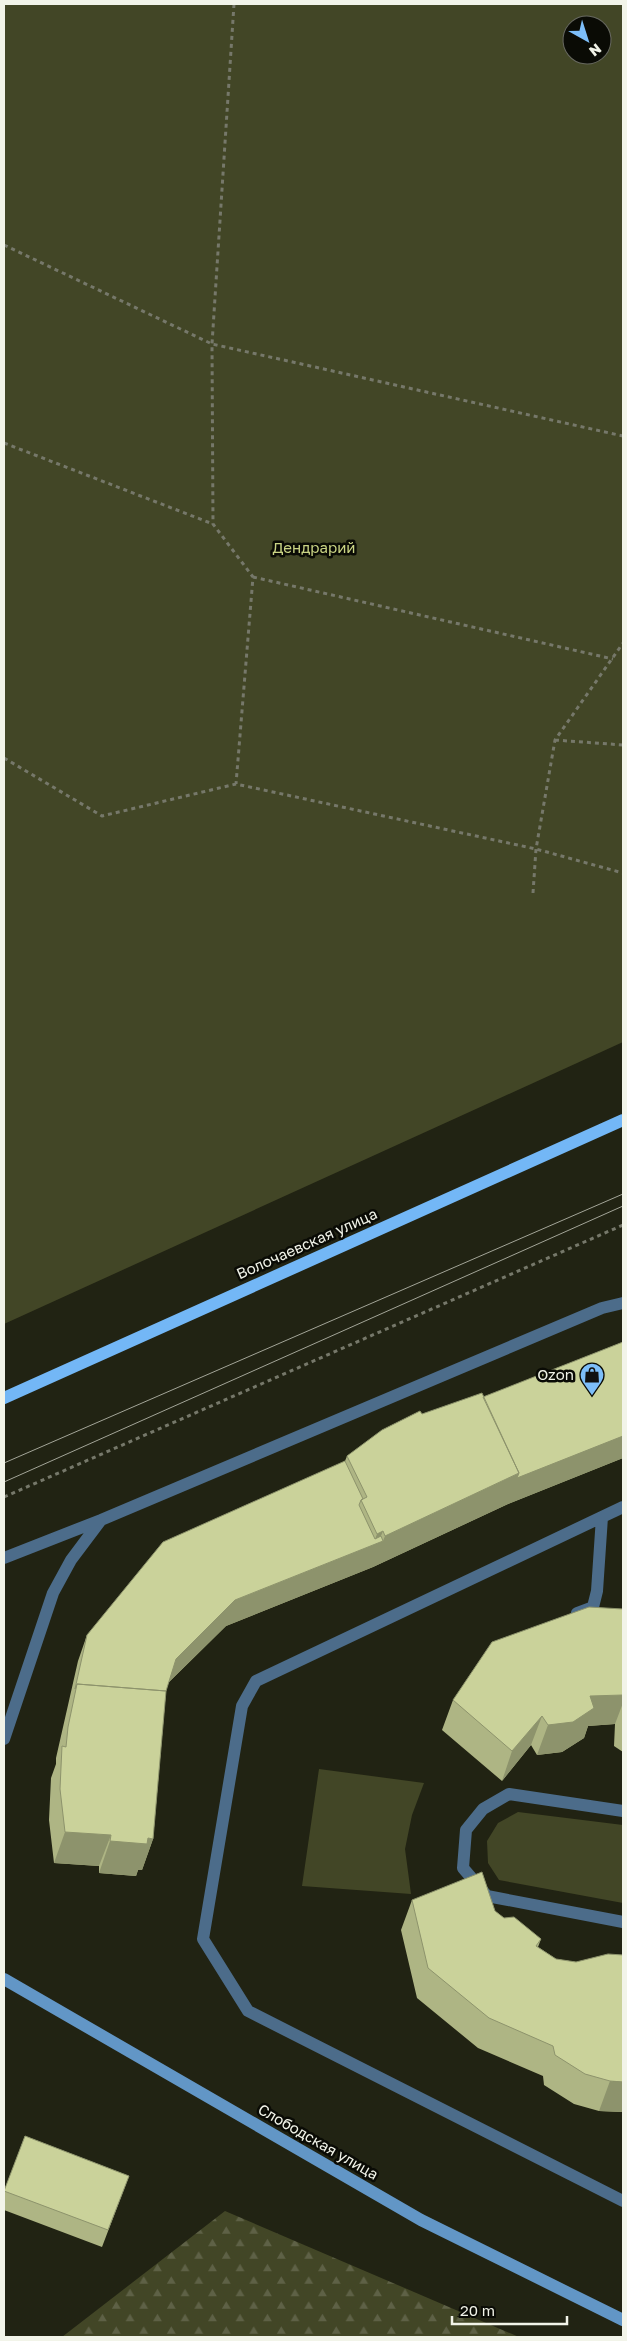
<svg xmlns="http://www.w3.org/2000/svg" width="627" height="2341" viewBox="0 0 627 2341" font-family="'Golos Text',sans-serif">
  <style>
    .forest { fill: url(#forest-firs) }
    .park { fill: #424626; fill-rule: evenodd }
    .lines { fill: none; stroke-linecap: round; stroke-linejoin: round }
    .path { stroke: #76786a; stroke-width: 3; stroke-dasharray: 4 4; stroke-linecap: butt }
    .lane { stroke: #4c6c8a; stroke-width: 12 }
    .secondary { stroke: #6296c6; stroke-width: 12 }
    .primary { stroke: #73b7f6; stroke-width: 12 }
    .tram { stroke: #a3a598; stroke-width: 1 }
    .wall { fill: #aeb584 }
    .shaded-wall { fill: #8d936c }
    .building { fill: #cad29a; stroke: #8d936c }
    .labels { text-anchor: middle; stroke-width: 5; stroke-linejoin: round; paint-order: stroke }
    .park-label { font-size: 15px; fill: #cad484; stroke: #0a0b05 }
    .street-label { font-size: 15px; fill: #f2f4e9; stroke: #0a0b05 }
    .poi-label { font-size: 15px; fill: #f2f4e9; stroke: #0a0b05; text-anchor: end }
  </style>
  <defs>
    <pattern id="forest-firs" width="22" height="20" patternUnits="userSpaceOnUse" patternTransform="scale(1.25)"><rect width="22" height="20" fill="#424626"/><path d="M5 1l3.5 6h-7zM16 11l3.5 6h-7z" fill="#5e6146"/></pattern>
  </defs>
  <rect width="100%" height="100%" fill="#212313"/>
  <path class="forest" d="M225,2211L519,2337H62Z"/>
  <path class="park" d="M4,4H623V1042L4,1324ZM572,25H602V55H572Z
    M319,1769L424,1783L412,1815L405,1849L411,1894L302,1886Z
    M518,1812L623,1825V1903L499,1880L488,1863L487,1841L498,1823Z"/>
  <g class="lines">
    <path class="path" d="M234,4L212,344L213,524L253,577L236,784
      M4,245L212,344L623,436
      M4,443L213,524
      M253,577L613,659
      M555,740L623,745
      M4,758L102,816L236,784L536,849L623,873
      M533,893L536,849L555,740L623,643
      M4,1497L623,1225"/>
    <path class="lane" d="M623,1507L256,1681L242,1706L203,1939L248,2011L623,2201
      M4,1558L101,1520L602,1308L623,1303
      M577,1613L593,1607L597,1591L602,1517
      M4,1739L53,1593L71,1560L101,1520
      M623,1811L509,1794L483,1809L466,1830L463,1868L487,1896L623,1922"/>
    <path class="secondary" d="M4,1979L421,2220L623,2320"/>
    <path class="primary" d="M4,1398L623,1120"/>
    <path class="tram" d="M4,1463L623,1194
      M4,1482L623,1206"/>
  </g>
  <path class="wall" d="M623,1342V1458L508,1504L373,1567L226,1626L168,1683L166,1691L153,1839L142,1870H138L136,1876L99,1873V1866L54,1863L49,1820L51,1778L56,1764V1758L78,1661L87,1635L345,1461L347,1456L422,1414L483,1397Z
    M623,1609V1752L614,1746L615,1724L588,1726L584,1738L562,1752L537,1755L531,1745L502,1781L442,1730L453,1700Z
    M412,1900L495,1911L504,1918L541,1939L538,1947L556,1959L576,1962L622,2112L599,2111L574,2104L544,2085L543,2076L478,2048L417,1998L401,1930Z
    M25,2136L129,2176L102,2247L4,2210V2192Z"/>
  <path class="shaded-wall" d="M623,1436V1458L508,1504L373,1567L226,1626L166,1685L176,1659L235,1600L373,1545L377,1534L383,1531L378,1543L383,1541L385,1536L519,1473Z
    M623,1695V1703L615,1724L588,1726L584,1738L562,1752L537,1755L548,1725L590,1696Z
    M542,1716L531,1745L502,1781L512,1751Z
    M65,1832L111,1835L99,1866L54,1863Z
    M148,1838L153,1839L142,1870H138L136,1876L99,1873L110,1841Z
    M610,2081L623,2082V2112L599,2111Z"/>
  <path class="building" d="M623,1342V1436L517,1478L519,1473L483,1397Z
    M482,1393L519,1473L385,1536L383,1531L377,1534L361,1500L367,1497L347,1456L382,1430L420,1411L422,1414Z
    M345,1461L363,1499L361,1500L359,1505L375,1539L381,1536L383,1541L235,1600L176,1659L166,1691L77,1684L75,1689L87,1635L163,1542Z
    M589,1607L623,1609V1695L590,1696L594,1708L573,1722L548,1725L542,1716L512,1751L453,1700L492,1642Z
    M77,1684L166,1691L153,1839L148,1838L147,1844L110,1841L111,1835L65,1832L60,1789L62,1746L66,1747L68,1727Z
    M482,1872L495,1911L504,1918L514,1917L541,1939L536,1946L556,1959L576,1962L608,1954L623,1955V2082L610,2081L585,2074L555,2055L553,2046L489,2018L428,1968L412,1900Z
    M25,2136L129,2176L108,2230L4,2191Z"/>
  <defs>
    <symbol id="shop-pin" viewBox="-11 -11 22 30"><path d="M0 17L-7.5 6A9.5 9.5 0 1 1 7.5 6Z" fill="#7dbef9" stroke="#0a0b05"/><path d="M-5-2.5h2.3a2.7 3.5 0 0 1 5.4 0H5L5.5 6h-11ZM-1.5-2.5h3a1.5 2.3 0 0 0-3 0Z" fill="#111"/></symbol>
  </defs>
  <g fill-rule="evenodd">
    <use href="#shop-pin" x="578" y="1361" width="28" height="38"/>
  </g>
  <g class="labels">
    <g class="park-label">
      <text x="314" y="553">Дендрарий</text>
    </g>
    <g class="street-label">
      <text transform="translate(307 1244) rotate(-24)" y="5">Волочаевская улица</text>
      <text transform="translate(318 2142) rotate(30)" y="5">Слободская улица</text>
    </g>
    <g class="poi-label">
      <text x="574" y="1380">Ozon</text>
    </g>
  </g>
  <rect width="627" height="2341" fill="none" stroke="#f2f4e9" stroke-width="10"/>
  <g transform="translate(587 40) rotate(141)"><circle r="24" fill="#0a0b05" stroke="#676860"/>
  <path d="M0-4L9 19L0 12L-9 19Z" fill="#7dbef9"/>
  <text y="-8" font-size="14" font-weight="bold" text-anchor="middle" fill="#f2f4e9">N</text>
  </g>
  <path d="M452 2316v8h115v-8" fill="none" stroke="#f2f4e9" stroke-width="2.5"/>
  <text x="460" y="2316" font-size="15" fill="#f2f4e9" stroke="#0a0b05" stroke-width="4" paint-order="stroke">20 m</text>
</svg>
